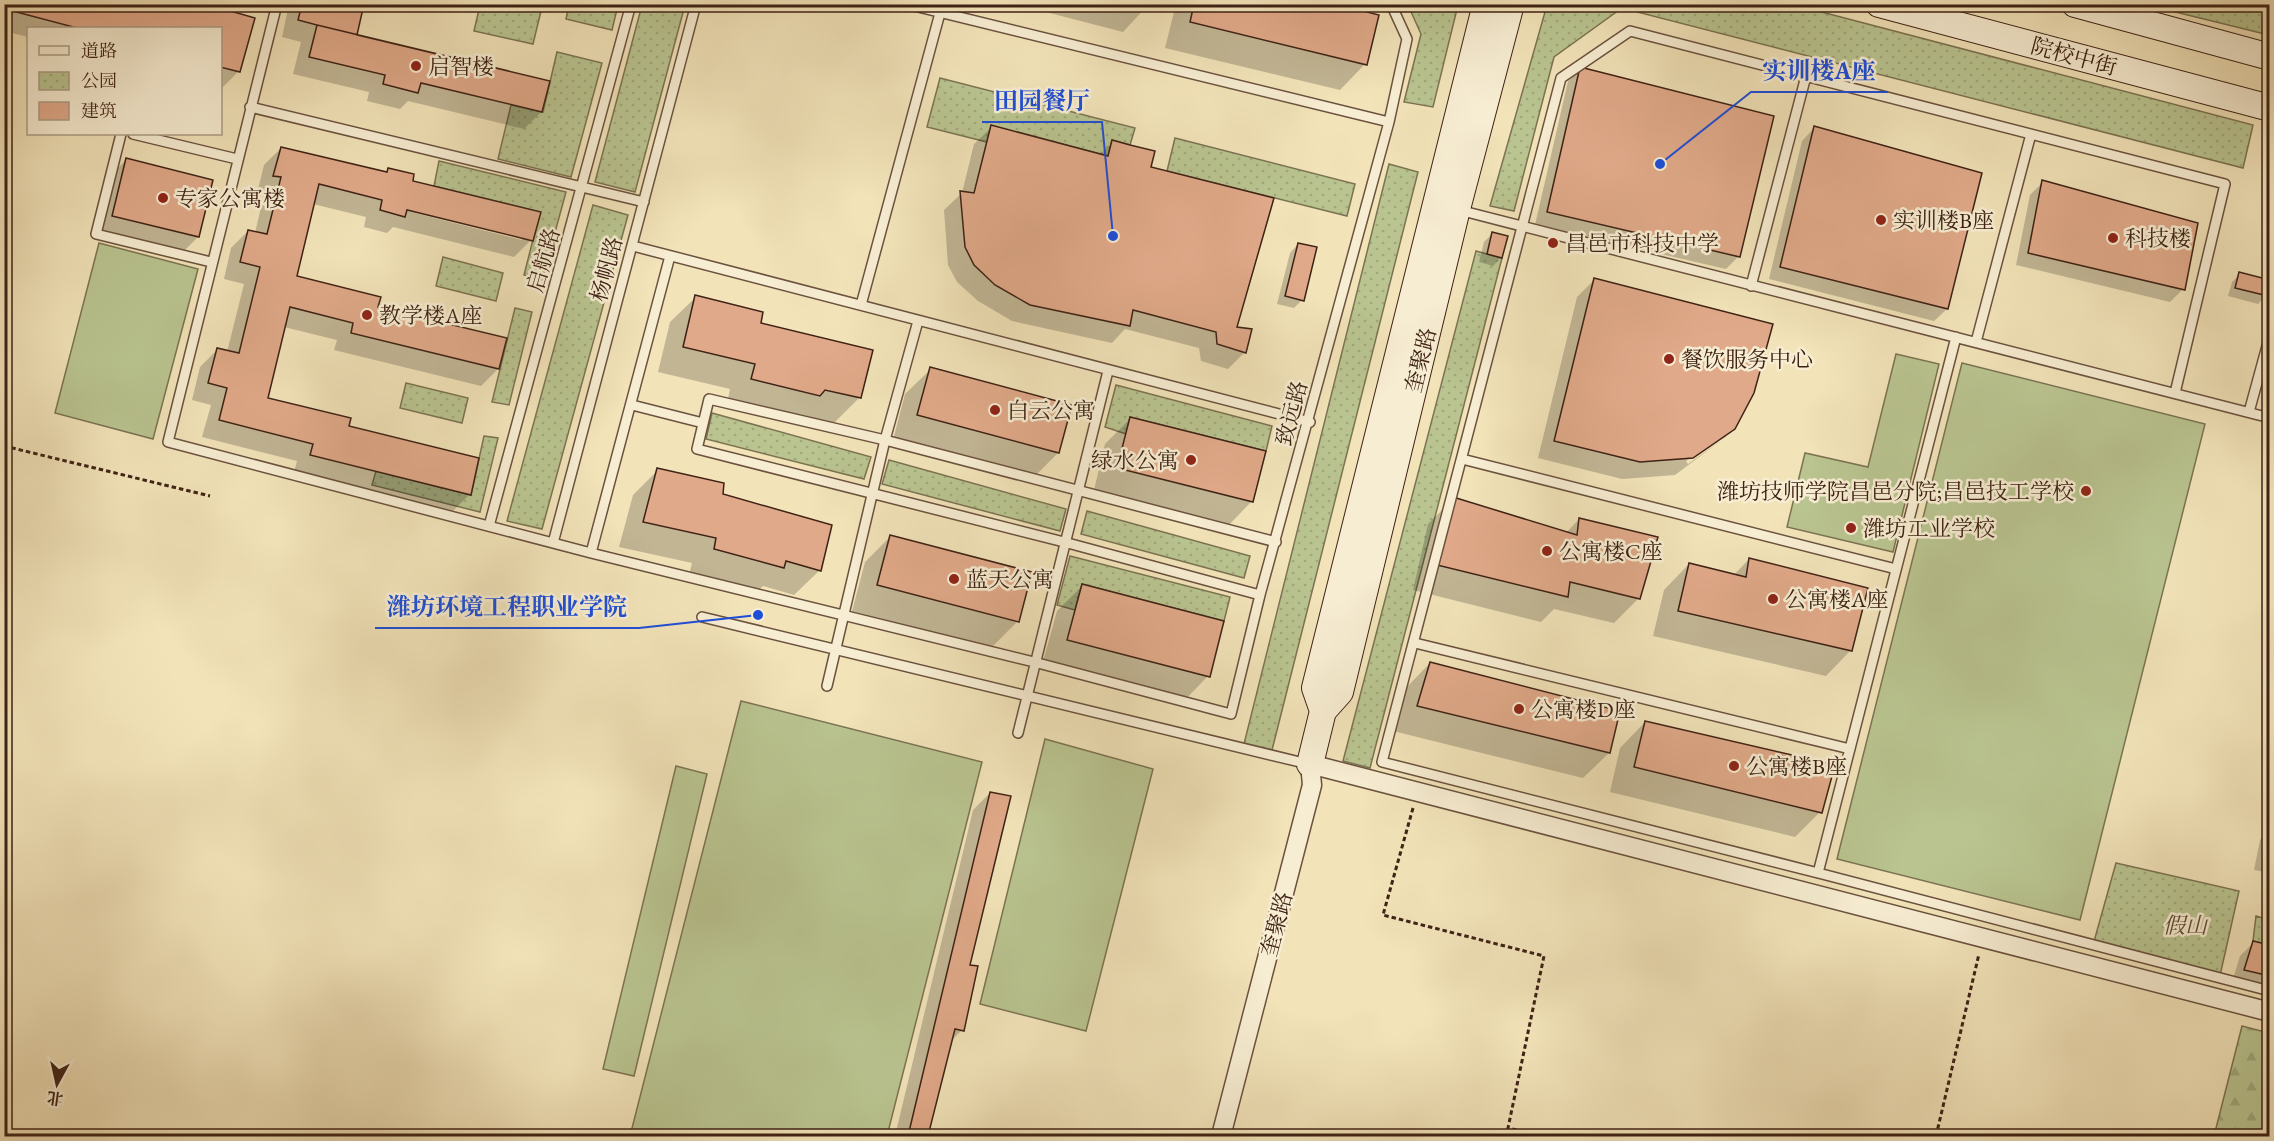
<svg xmlns="http://www.w3.org/2000/svg" width="2274" height="1141" viewBox="0 0 2274 1141" font-family="'EB Garamond','Noto Serif SC',serif">
  <style>
    .grass { fill: #b9c490; stroke: #7c7352; stroke-width: 1.5 }
    .forest { fill: url(#forest-firs); stroke: #7c7352; stroke-width: 1.5 }
    .park { fill: url(#park-dots); stroke: #7c7352; stroke-width: 1.5 }
    .shadow { fill: #0003; fill-rule: evenodd }
    .building { fill: #e0a989; stroke: #3e2215; stroke-width: 1.5 }
    .lines { fill: none; stroke-linecap: round; stroke-linejoin: round }
    .lane-casing { stroke: #6b523e; stroke-width: 12 }
    .street-casing { stroke: #6b523e; stroke-width: 21 }
    .secondary-casing { stroke: #3e2215; stroke-width: 28 }
    .path { stroke: #3e2215; stroke-width: 3; stroke-dasharray: 4.5 3; stroke-linecap: butt }
    .lane { stroke: #f7edd2; stroke-width: 9 }
    .street { stroke: #f7edd2; stroke-width: 18 }
    .secondary { stroke: #f7edd2; stroke-width: 26 }
    .poi-dot { fill: #8f2418; stroke: #f7edd2; stroke-width: 2 }
    .labels { text-anchor: middle; stroke-width: 5; stroke-linejoin: round; paint-order: stroke }
    .street-label { font-size: 22px; fill: #3e2215; stroke: #f7edd2 }
    .poi-label { font-size: 22px; fill: #3e2215; stroke: #f7edd2; text-anchor: start }
    .park-label { font-size: 22px; font-style: italic; fill: #5d4a34; stroke: #f7edd2 }
    .leader { fill: none; stroke: #1d4ed8; stroke-width: 2 }
    .callout-dot { fill: #1d4ed8; stroke: #f7edd2; stroke-width: 2 }
    .callout-label { font-size: 24px; text-anchor: middle; font-weight: bold; fill: #1d4ed8; stroke: #f7edd2; stroke-width: 5; stroke-linejoin: round; paint-order: stroke }
  </style>
  <defs>
    <pattern id="forest-firs" width="22" height="20" patternUnits="userSpaceOnUse" patternTransform="scale(1.5)"><rect width="22" height="20" fill="#b9c490"/><path d="M5 1l3.5 6h-7zM16 11l3.5 6h-7z" fill="#a0a87b"/></pattern>
    <pattern id="park-dots" width="8" height="8" patternUnits="userSpaceOnUse" patternTransform="scale(1.5)"><rect width="8" height="8" fill="#b9c490"/><path d="M2 2h.1M6 6h.1" fill="none" stroke="#a0a87b" stroke-width="1.8" stroke-linecap="round"/></pattern>
  </defs>
  <rect width="100%" height="100%" fill="#f2e3b9"/>
  <filter id="stains"><feTurbulence type="fractalNoise" baseFrequency=".00333" numOctaves="4"/><feColorMatrix values="0 0 0 0 .2 0 0 0 0 .09 0 0 0 0 .02 0 0 0 .5 -.17"/></filter>
  <radialGradient id="worn" r=".72"><stop offset=".6" stop-color="#630" stop-opacity="0"/><stop offset="1" stop-color="#630" stop-opacity=".3"/></radialGradient>
  <path class="grass" d="M99,243L198,269L153,439L55,413Z
    M1896,354L1939,364L1893,552L1787,527L1805,453L1868,467Z
    M1962,363L2205,424L2080,920L1837,859Z
    M741,701L982,762L887,1136H630Z
    M1045,739L1153,769L1086,1031L980,1004Z
    M676,766L707,774L634,1076L603,1069Z"/>
  <path class="forest" d="M2242,1026L2269,1033V1136H2214Z"/>
  <path class="park" d="M480,5H511L541,11L533,44L474,31Z
    M569,5H618L612,30L566,19Z
    M642,5H685L635,192L595,182Z
    M1408,5H1458L1433,107L1404,102L1421,34Z
    M1547,5H1795L2253,125L2243,168L1622,8L1554,57L1514,211L1490,206Z
    M2147,5H2269V35Z
    M557,52L602,63L571,177L498,159L511,105L543,112Z
    M940,78L1135,128L1130,145L1112,140L1108,156L991,126L987,142L927,127Z
    M1175,138L1355,184L1347,216L1167,171Z
    M439,161L566,192L542,280L524,275L540,212L434,186Z
    M1389,164L1418,172L1272,750L1244,744Z
    M593,205L628,215L542,529L507,521Z
    M1476,251L1502,258L1370,768L1343,761Z
    M443,257L503,273L496,301L436,286Z
    M515,308L532,312L509,405L492,402Z
    M406,383L468,398L462,423L400,408Z
    M1116,385L1272,426L1266,451L1130,417L1126,434L1105,427Z
    M712,413L871,457L864,479L706,439Z
    M484,436L498,438L480,512L372,485L376,471L471,495Z
    M889,460L1066,509L1060,531L882,484Z
    M1087,511L1250,556L1244,578L1081,534Z
    M1070,556L1230,597L1224,621L1082,584L1075,610L1057,605Z
    M2116,863L2239,891L2219,980L2093,945Z
    M2256,916L2269,920V945L2253,941Z"/>
  <path class="shadow" d="M4,4H200L253,19L239,71L222,88L220,28H28V37L4,31Z
    M289,4H362L355,36L541,112L524,129L408,101L400,109L367,101L369,92L293,74L301,42L282,37Z
    M1015,4H1149L1123,32Z
    M1176,4H1330L1365,64L1340,90L1165,48Z
    M1581,69L1739,256L1726,269L1535,225L1568,81Z
    M992,127L1099,155L1113,142L1149,168L1235,329L1245,352L1228,369L1201,361L1199,348L1125,329L1112,343L1012,321L978,301L957,282L948,265L944,210L962,193L974,144Z
    M1814,128L1947,309L1934,321L1769,279L1802,141Z
    M281,148L384,173L388,170L531,240L514,257L393,227L387,233L364,227L366,217L313,204L295,277L376,308L498,369L481,386L334,350L337,340L284,327L266,399L347,427L470,494L453,511L294,472L297,461L202,437L211,405L192,400L200,367L217,350L227,352L244,284L224,279L231,248L248,231L255,233L264,194L257,193L264,165ZM400,206L522,237V240L399,209Z
    M126,160L198,237L181,254L95,233L109,177Z
    M2043,182L2183,289L2170,302L2016,265L2030,195Z
    M1492,234L1501,257L1493,266L1479,262L1484,242Z
    M1298,244L1302,300L1294,308L1277,304L1290,253Z
    M2240,274L2267,295L2258,304L2228,296L2232,282Z
    M1594,280L1734,428L1723,439V436L1686,461L1688,464L1722,440L1675,475L1622,479L1538,458L1577,297Z
    M696,297L759,324L860,397L834,423L799,414L794,420L727,404L730,389L658,372L670,322Z
    M931,369L1058,453L1033,478L893,440L905,394Z
    M1130,419L1252,501L1227,527L1093,494L1105,444Z
    M658,470L721,496L820,570L794,595L763,586L757,592L689,575L692,563L619,547L633,495Z
    M1453,499L1566,533L1579,519L1639,598L1614,623L1554,609L1541,622L1413,590L1428,524Z
    M890,537L1018,621L992,647L852,611L865,562Z
    M1749,559L1851,650L1826,676L1653,636L1664,590L1689,564L1733,576Z
    M1082,586L1208,676L1183,702L1042,665L1057,611Z
    M1430,663L1609,753L1583,778L1393,731L1405,689Z
    M1645,722L1820,812L1795,837L1610,792L1620,748Z
    M990,793L962,1030L950,1042L927,1136H895L973,810Z
    M2270,830V873L2254,870L2260,840Z
    M2253,943L2270,947V991L2232,982L2240,956Z"/>
  <path class="building" d="M6,4H206L255,18L240,72L220,67V28H77L5,9Z
    M302,4H364L357,35L550,81L542,112L421,83L418,93L383,84L385,75L309,57L317,25L298,20Z
    M1194,4H1336L1379,15L1367,65L1190,22Z
    M317,25L550,81L542,112L421,83L418,93L383,84L385,75L309,57Z
    M1580,67L1774,116L1740,257L1547,212Z
    M991,125L1108,156L1112,140L1130,145L1155,151L1151,167L1274,198L1237,327L1252,329L1246,353L1217,344L1216,332L1133,310L1130,326L1030,305L995,285L974,265L965,247L960,191L974,193Z
    M1814,126L1982,173L1948,309L1780,267Z
    M281,147L387,172L388,168L414,174L413,181L541,212L533,241L407,210L405,217L380,210L382,200L319,184L297,276L381,297L378,307L507,338L499,369L351,333L353,323L290,307L268,398L351,418L349,426L479,458L471,495L310,455L313,444L219,420L227,388L208,383L217,348L239,353L260,267L240,262L248,230L267,234L281,177L273,176Z
    M126,158L213,180L199,237L112,216Z
    M2042,180L2198,223L2185,290L2028,253Z
    M1492,232L1508,236L1502,258L1487,254Z
    M1298,243L1317,247L1304,301L1285,296Z
    M2239,272L2270,280L2268,296L2235,288Z
    M1594,278L1773,324L1754,393L1735,429L1693,458L1640,462L1554,441Z
    M695,295L763,312L761,323L873,350L861,398L825,390L820,396L751,379L755,364L683,347Z
    M930,367L1072,405L1059,453L917,415Z
    M1130,417L1266,451L1253,502L1117,468Z
    M657,468L724,483L723,494L832,525L821,571L786,561L784,568L714,549L716,538L643,522Z
    M1453,497L1577,535L1579,518L1658,537L1640,599L1570,582L1568,597L1437,565Z
    M890,535L1032,572L1019,622L877,585Z
    M1749,558L1868,588L1852,651L1678,611L1689,563L1746,577Z
    M1082,584L1224,621L1210,677L1067,640Z
    M1430,662L1620,711L1610,753L1417,706Z
    M1645,721L1835,765L1822,813L1634,767Z
    M990,792L1011,796L970,965L978,966L964,1031L955,1029L928,1136H908Z
    M2253,941L2270,945V976L2244,970Z"/>
  <g class="lines">
    <defs>
      <path id="lane" d="M277,4L168,442L591,553L1034,662L1231,714L1260,595L1389,122L1407,39L1391,4
        M906,4L1389,122
        M250,107L644,202
        M121,134L96,234L211,262
        M133,134L237,159
        M1459,210L2270,418
        M633,246L1310,422
        M1751,286L1806,76
        M861,305L940,13
        M1976,342L2031,134
        M2175,393L2225,184L1630,31L1561,78L1382,762L1826,875L2270,991
        M632,405L703,423
        M2249,412L2270,335
        M1462,459L1896,569
        M489,526L631,4
        M553,543L696,4
        M591,553L670,256
        M1260,595L1064,542L697,449L709,399L885,440L1276,542
        M702,617L1308,764
        M1415,643L1850,749
        M827,686L885,440L918,321
        M1018,733L1108,371
        M1818,873L1956,337"/>
      <path id="street" d="M1221,1136L1312,785L1310,764L2270,1012"/>
      <path id="secondary" d="M1879,4L2270,108
        M2075,4L2270,57
        M1323,711L1315,688L1486,4
        M1310,764L1323,711L1340,692L1457,209L1511,4"/>
    </defs>
    <use href="#lane" class="lane-casing"/>
    <use href="#street" class="street-casing"/>
    <use href="#secondary" class="secondary-casing"/>
    <path class="path" d="M4,446L210,496
      M1413,808L1383,915L1544,956L1508,1128L1546,1136
      M1936,1136L1979,954"/>
    <use href="#lane" class="lane"/>
    <use href="#street" class="street"/>
    <use href="#secondary" class="secondary"/>
  </g>
  <g class="poi-dot">
    <circle cx="416" cy="66" r="6"/>
    <circle cx="163" cy="198" r="6"/>
    <circle cx="1881" cy="220" r="6"/>
    <circle cx="2113" cy="238" r="6"/>
    <circle cx="1553" cy="243" r="6"/>
    <circle cx="367" cy="315" r="6"/>
    <circle cx="1669" cy="359" r="6"/>
    <circle cx="995" cy="410" r="6"/>
    <circle cx="1191" cy="460" r="6"/>
    <circle cx="2086" cy="491" r="6"/>
    <circle cx="1851" cy="528" r="6"/>
    <circle cx="1547" cy="551" r="6"/>
    <circle cx="954" cy="579" r="6"/>
    <circle cx="1773" cy="599" r="6"/>
    <circle cx="1519" cy="709" r="6"/>
    <circle cx="1734" cy="766" r="6"/>
  </g>
  <g class="labels">
    <g class="street-label">
      <text transform="translate(2074 56) rotate(15)" y="8">院校中街</text>
      <text transform="translate(543 260) rotate(-74)" y="8">启航路</text>
      <text transform="translate(606 269) rotate(-75)" y="8">杨帆路</text>
      <text transform="translate(1420 360) rotate(-76)" y="8">奎聚路</text>
      <text transform="translate(1291 413) rotate(-75)" y="8">致远路</text>
      <text transform="translate(1276 924) rotate(-75)" y="8">奎聚路</text>
    </g>
    <g class="poi-label">
      <text x="428" y="74">启智楼</text>
      <text x="175" y="206">专家公寓楼</text>
      <text x="1893" y="228">实训楼B座</text>
      <text x="2125" y="246">科技楼</text>
      <text x="1565" y="251">昌邑市科技中学</text>
      <text x="379" y="323">教学楼A座</text>
      <text x="1681" y="367">餐饮服务中心</text>
      <text x="1007" y="418">白云公寓</text>
      <text x="1179" y="468" text-anchor="end">绿水公寓</text>
      <text x="2074" y="499" text-anchor="end">潍坊技师学院昌邑分院;昌邑技工学校</text>
      <text x="1863" y="536">潍坊工业学校</text>
      <text x="1559" y="559">公寓楼C座</text>
      <text x="966" y="587">蓝天公寓</text>
      <text x="1785" y="607">公寓楼A座</text>
      <text x="1531" y="717">公寓楼D座</text>
      <text x="1746" y="774">公寓楼B座</text>
    </g>
    <g class="park-label">
      <text x="2185" y="933">假山</text>
    </g>
  </g>
  <path class="leader" d="M1660 164L1751 92H1888M1113 236L1102 122H982M758 615L639 628H375"/>
  <g class="callout-dot">
    <circle cx="1660" cy="164" r="6"/>
    <circle cx="1113" cy="236" r="6"/>
    <circle cx="758" cy="615" r="6"/>
  </g>
  <g class="callout-label">
    <text x="1819" y="79">实训楼A座</text>
    <text x="1042" y="109">田园餐厅</text>
    <text x="507" y="615">潍坊环境工程职业学院</text>
  </g>
  <rect width="2274" height="1141" fill="none" stroke="#f2e3b9" stroke-width="24"/>
  <rect x="6" y="6" width="2262" height="1129" fill="none" stroke="#3e2215" stroke-width="3"/>
  <rect x="12" y="12" width="2250" height="1117" fill="none" stroke="#3e2215" stroke-width="1.5"/>
  <rect x="27" y="27" width="195" height="108" fill="#f7edd2" stroke="#ad9c86" stroke-width="1.5"/>
  <rect x="39" y="46" width="30" height="9" fill="#f7edd2" stroke="#ad9c86" stroke-width="1.5"/>
  <text x="81" y="57" font-size="18" fill="#3e2215">道路</text>
  <rect x="39" y="72" width="30" height="18" fill="url(#park-dots)" stroke="#ad9c86" stroke-width="1.5"/>
  <text x="81" y="87" font-size="18" fill="#3e2215">公园</text>
  <rect x="39" y="102" width="30" height="18" fill="#e0a989" stroke="#ad9c86" stroke-width="1.5"/>
  <text x="81" y="117" font-size="18" fill="#3e2215">建筑</text>
  <g transform="translate(57 1084) rotate(188)" stroke="#f7edd2" stroke-width="4.5" paint-order="stroke">
  <path d="M0-4.5L10 22L0 15L-10 22Z" fill="#3e2215"/>
  <text y="-9" font-size="16" font-weight="bold" text-anchor="middle" fill="#3e2215">北</text>
  </g>
  <rect width="100%" height="100%" filter="url(#stains)"/>
  <rect width="100%" height="100%" fill="url(#worn)"/>
</svg>
